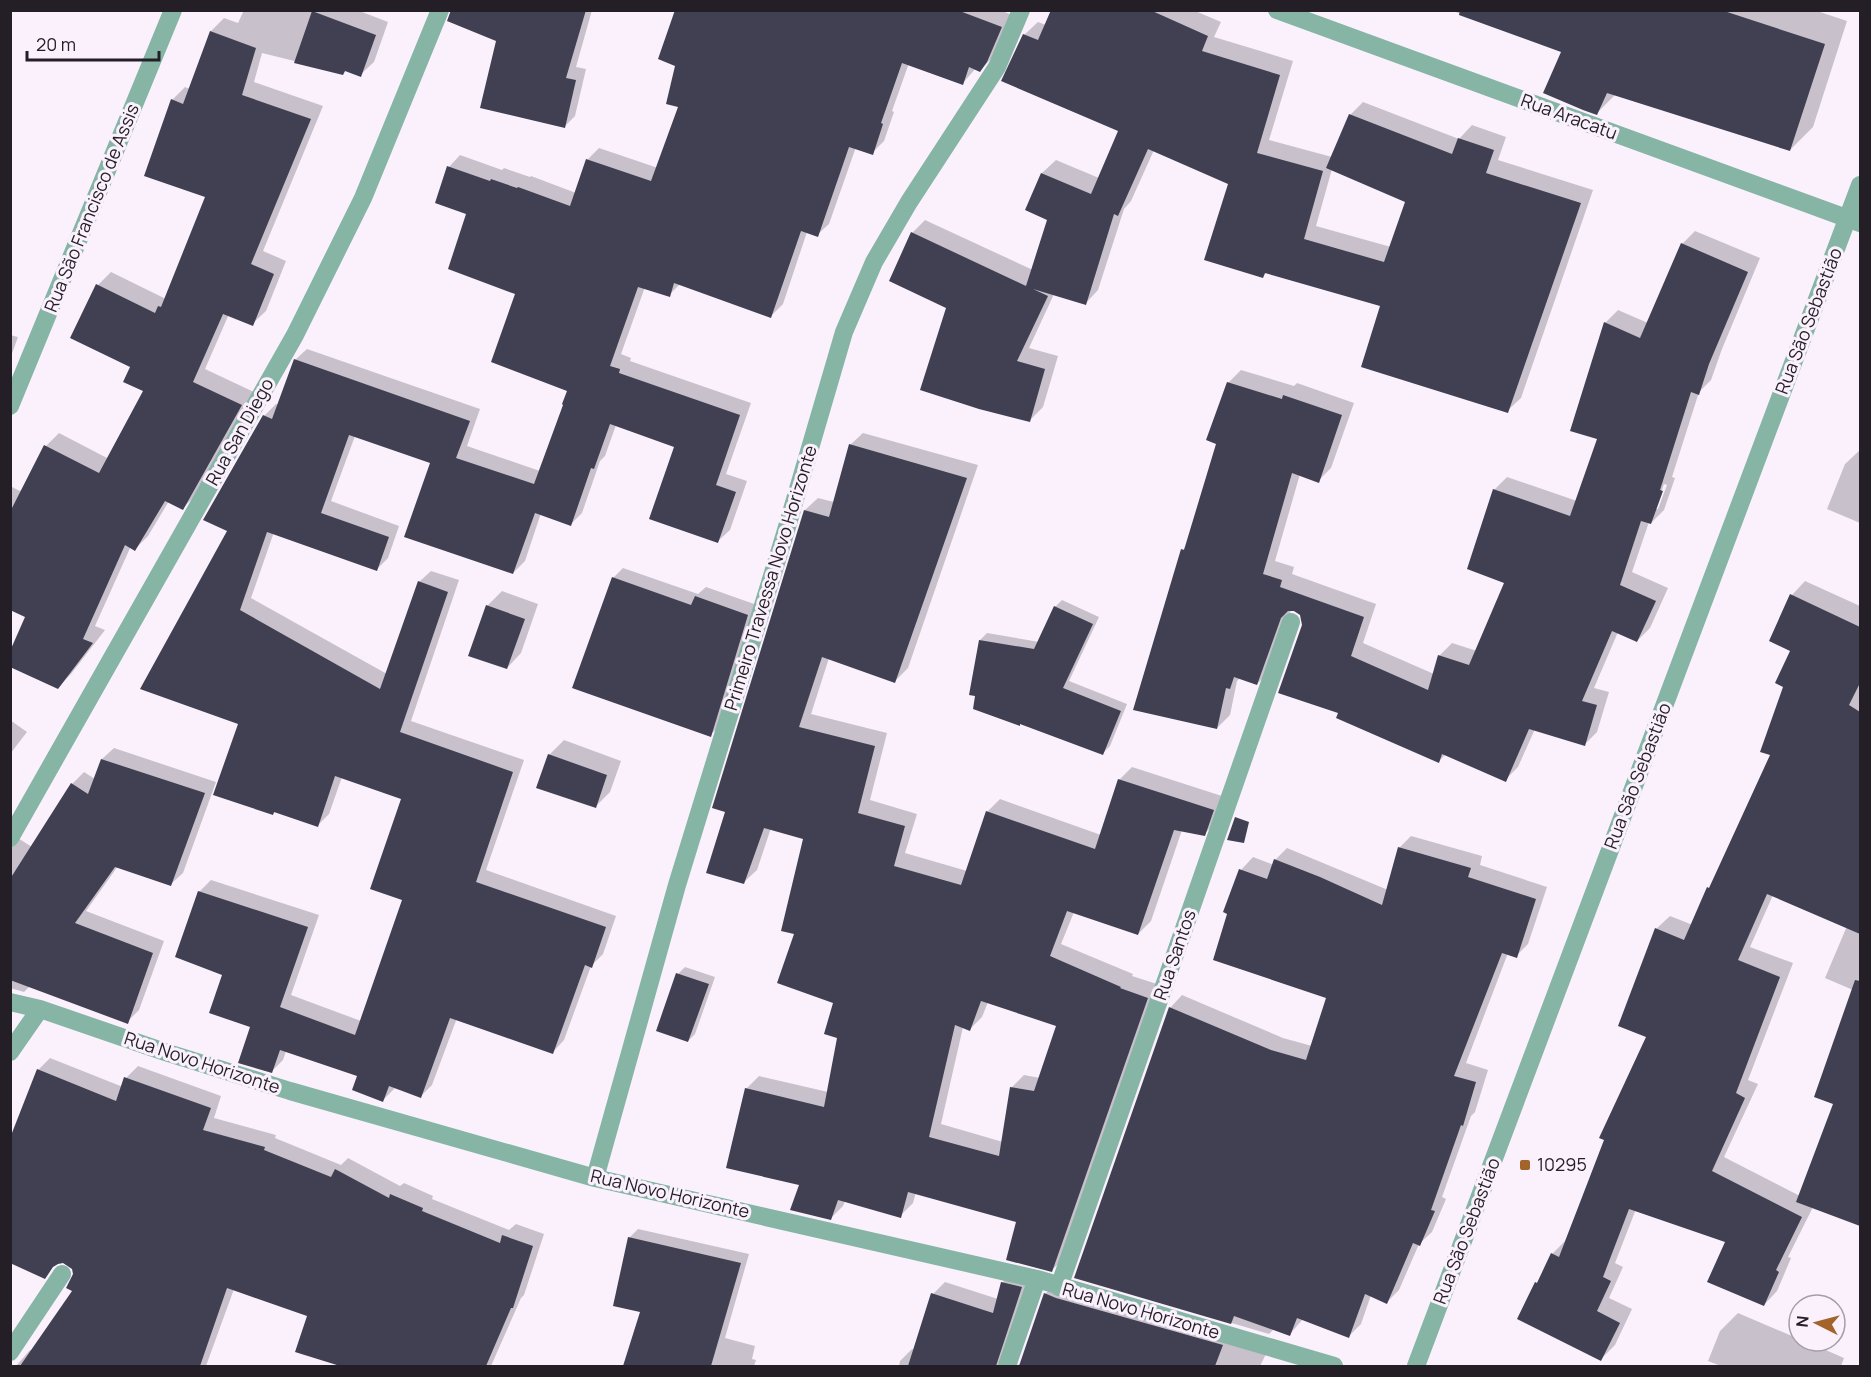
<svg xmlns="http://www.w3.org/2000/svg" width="1871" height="1377" viewBox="0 0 1871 1377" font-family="Manrope,sans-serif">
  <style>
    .shadow { fill: #0003; fill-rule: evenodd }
    .building { fill: #404052; fill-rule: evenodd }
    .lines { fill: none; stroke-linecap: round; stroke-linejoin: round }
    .minor { stroke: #86b4a5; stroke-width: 18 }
    .poi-dot { fill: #a3642c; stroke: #faf1fd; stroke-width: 2 }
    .labels { text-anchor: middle; stroke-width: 6; stroke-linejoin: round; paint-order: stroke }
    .street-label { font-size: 18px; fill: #241f26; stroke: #faf1fd }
    .poi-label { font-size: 18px; fill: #241f26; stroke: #faf1fd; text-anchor: start }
  </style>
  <rect width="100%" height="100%" fill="#faf1fd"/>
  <path class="shadow" d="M244,10H357L388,22L374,62L360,75L346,70L343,73L262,53L254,82L323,106L263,251L286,261L266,311L252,324L229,314L205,369L254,392L196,495L183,508L169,501L148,536L135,549L131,546L95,626L105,630L71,674L58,687L27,617L10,609V486L20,491L24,487L46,446L59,433L109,459L145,390L132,367L72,337L98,285L111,272L166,299L207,196L172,100L185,87L190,89L211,31L224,18L238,23Z
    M456,10H592L576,67L586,69L575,116L564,127L498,40Z
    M677,10H1000L1012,15L992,58L980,70L976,68L963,83L909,63L892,111L894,112L884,141L872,153L856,147L829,224L817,235L807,232L783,304L771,316L680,284L669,295L645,287L621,354L631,358L630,361L751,403L726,474L747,481L730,530L718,541L676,446L616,425L605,456L600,461L582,513L571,524L541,513L525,561L513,573L432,462L355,436L331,501L399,526L388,558L377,569L274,532L251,598L387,674L419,582L431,571L459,580L411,721L524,760L486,870L616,916L603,954L591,966L564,1040L553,1052L457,1018L432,1085L421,1096L395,1088L383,1100L359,1075L286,1051L283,1060L271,1072L252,1026L224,974L199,892L211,880L319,915L291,995L361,1021L404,899L403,798L342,777L329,814L317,826L276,811L273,814L240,723L229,531L264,416L276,404L279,405L295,360L307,349L480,409L467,446L540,471L569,390L517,293L468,213L449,167L460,155L502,170L504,168L530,177L531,176L576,193L587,160L599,148L658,168L680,106L677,65Z
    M1052,10H1193L1221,22L1214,37L1293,61L1269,140L1332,157L1350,115L1363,102L1459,139L1472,125L1506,137L1498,160L1593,190L1521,398L1507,411L1382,305L1267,272L1263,276L1230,183L1154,150L1131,201L1124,209L1098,290L1085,304L1054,294L1029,348L1058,356L1043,407L1030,420L947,307L912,233L925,220L1033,270L1049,219L1027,209L1042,173L1056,160L1099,178L1120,130L1024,35L1038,22L1046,25ZM1332,169L1407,202L1391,247L1316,226Z
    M1450,10H1814L1847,21L1813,127L1790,150L1616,94L1597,113L1563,51Z
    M1695,231L1760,258L1722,349L1711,380L1699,392L1672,477L1675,478L1664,510L1651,523L1649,522L1632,572L1668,588L1650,628L1637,641L1618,632L1594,688L1609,692L1597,732L1584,745L1535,729L1518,767L1505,780L1446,754L1439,761L1340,712L1303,625L1301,614L1291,610L1270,671L1257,684L1240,678L1237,681L1230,715L1217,728L1183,550L1187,545L1217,443L1228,383L1241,370L1294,386L1297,383L1354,403L1331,468L1318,481L1300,474L1275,561L1294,567L1292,574L1376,604L1363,643L1434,674L1439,656L1452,643L1477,651L1506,582L1494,490L1507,477L1577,501L1599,438L1605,323L1618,310L1648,323L1682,244ZM1664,484L1667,485L1658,509H1655Z
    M10,335L18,337L10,359Z
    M863,433L978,465L908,668L895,681L829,658L811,714L887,733L870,800L917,814L905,853L967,871L987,812L1000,799L1101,835L1119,780L1132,767L1225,797L1217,821L1204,834L1182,830L1151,921L1138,934L1074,912L1061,944L1133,974L1132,976L1160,985L1065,1257L1052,1270L1018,1221L916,1192L913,1203L900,1216L845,1201L843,1206L830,1219L801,1184L746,1089L759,1076L828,1092L838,1037L835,1002L796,933L804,838L771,828L757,870L744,882L727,811L805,510L818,498L834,502L850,445ZM988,1002L1058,1025L1040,1078L1024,1075L1012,1087L1003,1142L941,1124L963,1027L969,1030L982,1017Z
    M1860,450V523L1827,509L1845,464Z
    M623,568L698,594L706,587L757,605L720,726L710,735L613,578Z
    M1805,581L1860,606V993L1825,978L1847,926L1773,895L1750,947L1793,963L1748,1080L1758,1084L1724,1157L1800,1196L1835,1103L1846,1013L1860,998V1225L1813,1207L1788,1257L1791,1258L1777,1291L1764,1305L1727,1241L1636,1209L1615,1263L1623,1267L1609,1298L1632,1309L1615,1345L1601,1359L1519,1318L1552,1254L1565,1241L1648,1036L1656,929L1670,916L1693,925L1772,754L1792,650L1771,640L1792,595Z
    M502,591L538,604L521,653L507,668L487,606Z
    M1062,600L1099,617L1069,681L1127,704L1110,746L1103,753L980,640L987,633L1039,642L1055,607Z
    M10,720L27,732L10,754Z
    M564,740L621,761L610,792L595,807L549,755Z
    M114,748L216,782L183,873L171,884L118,866L86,911L164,941L139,1010L127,1022L30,986L24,992L10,988V833L32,847L72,784L84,772L95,779L102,759Z
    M1411,836L1482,856L1480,865L1547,887L1528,944L1516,956L1508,953L1466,1063L1488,1070L1475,1112L1471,1116L1442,1197L1446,1199L1432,1232L1419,1244L1399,1290L1387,1302L1371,1295L1361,1324L1349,1336L1303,1319L1290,1334L1274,1329L1269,1334L1076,1277L1170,1008L1182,995L1283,1038L1312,1046L1328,997L1241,870L1253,857L1274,865L1275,860L1287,848L1388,890L1399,848Z
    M685,967L715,977L695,1034L688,1041L678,974Z
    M50,1058L123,1087L126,1078L138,1066L221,1096L214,1118L276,1135L275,1138L341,1165L348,1158L400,1186L404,1183L433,1196L432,1199L509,1230L516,1224L544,1234L524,1295L521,1298L491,1366H345L297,1351L309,1315L234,1289L206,1366H16L30,1350L33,1351L74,1290L75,1276L38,1070Z
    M638,1229L749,1254L725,1338L755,1346L752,1359L756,1360L754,1366H624L641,1311L629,1238Z
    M1014,1271L1033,1275L1017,1365L1021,1364L1045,1294L1058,1282L1271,1344L1260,1366H899L900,1361L912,1349L915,1350L933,1294L945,1282L998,1299L1002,1283Z
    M1738,1313L1799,1339V1341H1805L1844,1358L1841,1366H1721L1708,1361L1720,1331Z"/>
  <path class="building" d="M451,10H586L566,78L576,80L565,128L480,108L496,41L447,21Z
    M675,10H957L1002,27L987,62L980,72L969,67L963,85L902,63L881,123L883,124L873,155L849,147L818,237L801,231L771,318L674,283L670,297L638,287L610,366L620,369L619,373L740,415L716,485L736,492L718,543L649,519L674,447L610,424L594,469L591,468L571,526L535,513L513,574L404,537L430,463L349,435L321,513L389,537L377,571L267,532L240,610L380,689L418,581L448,592L400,732L513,772L476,882L606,927L592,968L585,965L553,1054L450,1018L421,1098L389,1086L383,1102L352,1090L357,1076L280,1050L272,1073L238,1063L250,1027L209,1013L222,975L175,957L198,891L308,927L280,1007L355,1035L402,900L370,889L401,799L335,776L318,827L274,812L273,815L213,795L238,724L140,689L227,531L203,520L263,415L272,419L294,359L470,421L456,458L534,484L563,405L562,404L567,391L491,362L515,294L448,269L466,214L435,203L447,166L490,181L491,179L517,188L518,187L570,206L586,159L651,181L678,107L666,104L675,66L658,59Z
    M1051,10H1150L1208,36L1202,51L1280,75L1257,153L1323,171L1304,239L1384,262L1405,202L1326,168L1349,114L1452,154L1458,138L1494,150L1486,173L1581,203L1508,413L1361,367L1380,306L1265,273L1263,278L1204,260L1228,184L1148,149L1118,216L1114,214L1086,305L1033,289L1048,296L1017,361L1045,369L1030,422L979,409L920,390L946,308L889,281L911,232L1026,286L1047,220L1025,210L1041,173L1091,194L1118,131L1001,81L1023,34L1038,40Z
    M1460,10H1721L1825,44L1790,151L1607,93L1597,115L1583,110L1543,93L1561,52L1459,15Z
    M312,11L376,35L361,77L345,71L343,75L294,63Z
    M210,31L256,48L242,95L311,119L251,264L274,274L253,326L223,314L193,382L242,405L183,510L165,501L135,551L125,545L83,639L93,643L58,689L10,667V651L25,617L10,610V512L44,445L99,473L143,391L123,382L130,367L70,338L96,284L155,313L158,306L161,307L205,197L144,176L171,99L183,104Z
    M1681,243L1748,272L1709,364L1699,395L1691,392L1660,490L1663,491L1651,524L1641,521L1620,585L1656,601L1637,642L1612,631L1582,701L1597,705L1585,746L1529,729L1506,782L1442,754L1439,763L1336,718L1338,713L1278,693L1302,625L1300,615L1294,611H1288L1281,618L1257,685L1234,677L1230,689L1226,688L1217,729L1133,710L1181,549L1184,550L1216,444L1206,440L1227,382L1282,399L1283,395L1342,415L1319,483L1292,473L1263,574L1282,580L1280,587L1364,617L1351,656L1428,690L1438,655L1469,665L1504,583L1467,569L1493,489L1570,516L1597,439L1570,431L1604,322L1640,338Z
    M849,444L967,478L895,683L822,657L799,727L875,746L858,813L905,826L894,866L961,885L986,811L1095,849L1118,779L1214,810L1205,836L1174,830L1138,935L1067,911L1050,956L1121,987L1120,988L1148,998L1052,1272L1006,1260L1016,1222L908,1192L901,1218L838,1200L831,1220L790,1210L799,1185L726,1168L745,1088L824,1107L837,1038L824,1034L833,1003L777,983L794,934L781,931L803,839L764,828L744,884L706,873L725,812L712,808L804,510L829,517ZM981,1001L1056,1026L1034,1091L1010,1087L999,1156L929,1137L955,1025L970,1031Z
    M612,577L691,605L695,596L748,615L711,737L572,688Z
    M1790,594L1860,627V683L1849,705L1860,712V934L1767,894L1738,960L1780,977L1736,1093L1745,1098L1712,1171L1802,1217L1776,1270L1779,1272L1764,1306L1707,1282L1725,1242L1629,1209L1603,1277L1611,1281L1597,1311L1620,1323L1601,1361L1517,1319L1535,1282L1537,1283L1551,1253L1559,1257L1604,1140L1599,1138L1646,1037L1618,1026L1655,928L1684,940L1707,887L1709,888L1770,755L1760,752L1783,687L1775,683L1790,651L1769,641Z
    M486,605L525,619L507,669L468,656Z
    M1054,606L1093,624L1063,688L1121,711L1103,755L1020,724V726L973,709L975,696L969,695L979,640L1034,649Z
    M548,754L607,775L596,808L536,788Z
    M101,759L205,793L171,886L115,867L75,923L153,953L128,1024L10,980V879L71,783L88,794Z
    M1235,817L1249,822L1244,843L1227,840Z
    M1398,847L1471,868L1468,877L1536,899L1517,958L1502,953L1454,1076L1476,1082L1463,1126L1461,1125L1431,1210L1435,1211L1420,1246L1413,1243L1387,1304L1365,1294L1349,1338L1297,1318L1290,1336L1234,1316L1231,1324L1074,1278L1169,1007L1271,1050L1306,1060L1326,998L1213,960L1227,914L1223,912L1239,869L1267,879L1274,859L1320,877L1382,905Z
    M676,973L709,984L688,1042L656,1031Z
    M1855,980L1860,981V1226L1796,1202L1833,1104L1814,1097Z
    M37,1069L116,1101L124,1077L211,1108L203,1130L265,1147L264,1150L331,1177L335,1169L389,1198L390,1194L423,1208L422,1211L500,1243L502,1235L533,1246L513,1308H511L486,1366H340L295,1352L307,1316L227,1288L200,1366H20L72,1291L66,1288L73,1274L72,1269L63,1263L58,1264L53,1267L45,1279L10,1263V1138Z
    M628,1237L741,1263L711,1366H623L640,1312L613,1306Z
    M1001,1282L1022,1287L996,1366H908L931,1293L993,1313Z
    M1044,1293L1056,1298L1223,1345L1215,1366H1019Z"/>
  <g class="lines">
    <path class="minor" d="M1277,10L1860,223
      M10,406L173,10
      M10,838L295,335L363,198L440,10
      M10,1002L40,1009L165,1052L290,1091L595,1178L1037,1279L1334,1366
      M10,1052L40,1009
      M595,1178L677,885L784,537L844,332L874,262L909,202L997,67L1021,10
      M1059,1287L1291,622
      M10,1352L62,1274
      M1007,1366L1037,1279
      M1416,1366L1860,185"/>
  </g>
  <rect class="poi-dot" x="1519" y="1159" width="12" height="12" rx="3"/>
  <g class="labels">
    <g class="street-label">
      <text transform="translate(1569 117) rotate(20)" y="6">Rua Aracatu</text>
      <text transform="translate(92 208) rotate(-68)" y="6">Rua São Francisco de Assis</text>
      <text transform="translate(1809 321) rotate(-69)" y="6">Rua São Sebastião</text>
      <text transform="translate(240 432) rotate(-61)" y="6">Rua San Diego</text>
      <text transform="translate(771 578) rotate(-73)" y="6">Primeiro Travessa Novo Horizonte</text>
      <text transform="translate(1638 776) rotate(-69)" y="6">Rua São Sebastião</text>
      <text transform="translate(1175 955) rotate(-71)" y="6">Rua Santos</text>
      <text transform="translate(202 1063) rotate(18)" y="6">Rua Novo Horizonte</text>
      <text transform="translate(670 1194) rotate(13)" y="6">Rua Novo Horizonte</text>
      <text transform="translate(1467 1231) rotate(-69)" y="6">Rua São Sebastião</text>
      <text transform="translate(1141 1311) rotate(16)" y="6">Rua Novo Horizonte</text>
    </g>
    <g class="poi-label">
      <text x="1537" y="1171">10295</text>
    </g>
  </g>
  <rect width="1871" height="1377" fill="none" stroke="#241f26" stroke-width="24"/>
  <g transform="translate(1817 1323) rotate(276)"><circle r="28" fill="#faf1fd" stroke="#a49da7" stroke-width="1.5"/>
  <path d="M0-4.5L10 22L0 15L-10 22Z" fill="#a3642c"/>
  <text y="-9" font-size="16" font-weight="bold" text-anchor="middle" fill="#241f26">N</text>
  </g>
  <path d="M27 51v9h132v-9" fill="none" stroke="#241f26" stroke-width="3"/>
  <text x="36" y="51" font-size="18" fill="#241f26" stroke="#faf1fd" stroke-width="4.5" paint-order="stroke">20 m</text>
</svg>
